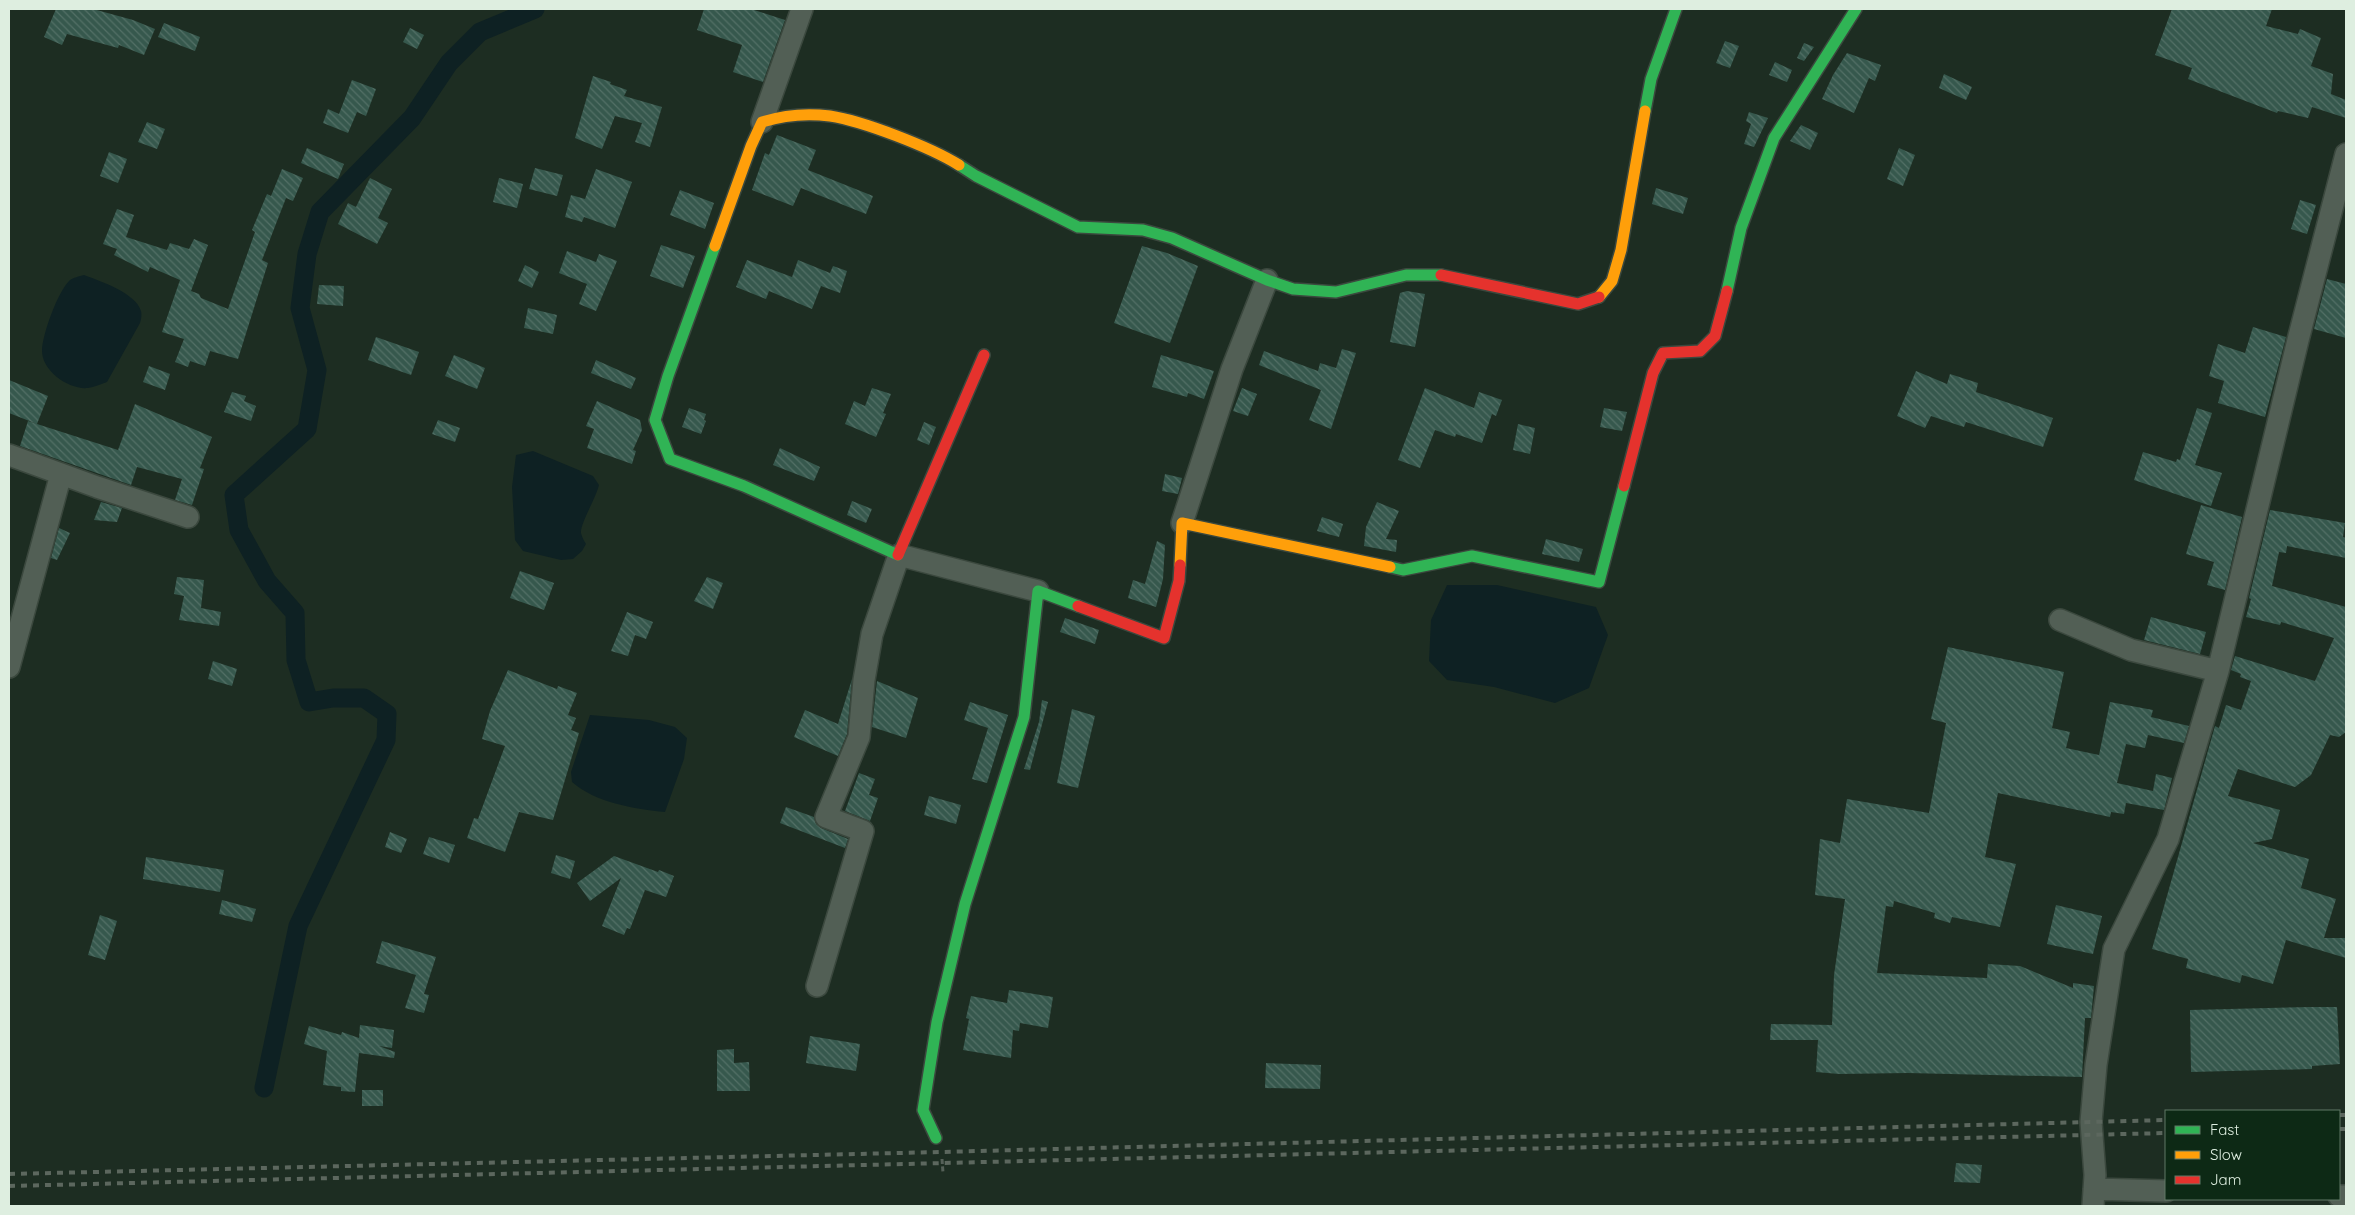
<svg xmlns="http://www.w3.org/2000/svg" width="2355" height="1215" viewBox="0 0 2355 1215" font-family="Quicksand,sans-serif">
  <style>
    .water { fill: #0e2123 }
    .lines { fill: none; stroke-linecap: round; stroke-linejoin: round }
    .canal { stroke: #0e2123; stroke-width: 19 }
    .building { fill: url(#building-back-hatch) }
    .street-casing { stroke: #3b483e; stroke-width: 24 }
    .fast-casing { stroke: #3b483e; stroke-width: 14 }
    .slow-casing { stroke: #3b483e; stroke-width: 14 }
    .jam-casing { stroke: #3b483e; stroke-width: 14 }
    .path { stroke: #556058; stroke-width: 3; stroke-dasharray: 5 2.5; stroke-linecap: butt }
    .street { stroke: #525f55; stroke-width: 21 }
    .fast { stroke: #30b455; stroke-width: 11 }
    .slow { stroke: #ff9f0a; stroke-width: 11 }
    .jam { stroke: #e5322d; stroke-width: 11 }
    .rail { stroke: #5c675e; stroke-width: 4; stroke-dasharray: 6 6; stroke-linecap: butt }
  </style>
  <defs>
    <pattern id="building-back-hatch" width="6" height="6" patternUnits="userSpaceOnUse" patternTransform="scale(1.25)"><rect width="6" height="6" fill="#36584d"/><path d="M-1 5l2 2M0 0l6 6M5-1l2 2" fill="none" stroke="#537066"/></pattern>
  </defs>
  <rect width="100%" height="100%" fill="#1d2d22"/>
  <path class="water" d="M84,275C100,281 136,293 141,311C142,315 141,320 140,323L107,382C101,384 94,387 88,388C69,390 42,371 42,351C42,335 58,291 70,280C73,278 79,276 84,275Z
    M533,451L593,476L599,485C596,498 580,524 581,533C582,537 584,541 586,544L582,551L573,559L561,560L523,551L515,540L512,487L516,455Z
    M1447,585H1497L1596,607L1608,635L1589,688L1555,703L1494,687L1447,680L1429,661L1431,620Z
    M590,715L649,720L675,727L687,738L684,759L665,812C635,809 596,803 572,782L571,772Z"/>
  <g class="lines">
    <path class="canal" d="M264,1088L298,926L386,740L387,714L364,698H333L309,702L296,660L295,613L267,581L239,530L234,495L307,429L317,370L300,308L307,254L320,212L412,118L449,63L480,32L535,9"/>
  </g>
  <path class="building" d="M56,9H93L133,20L155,29L144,55L119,45L118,48L67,34L62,45L44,37Z
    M704,9H751L785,20L763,82L733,72L742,45L697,30Z
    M2172,9H2272L2266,26L2298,34L2300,29L2321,38L2311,66L2333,74L2331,94L2346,100V118L2312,107L2308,118L2278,111L2277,113L2188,79L2192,68L2155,55Z
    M164,23L200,37L195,51L158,37Z
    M410,28L424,35L417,49L403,42Z
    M1725,41L1739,46L1730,68L1716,63Z
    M1804,43L1814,47L1804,61L1797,58Z
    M1847,53L1881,65L1875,81L1869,78L1854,113L1822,99L1833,75Z
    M1775,62L1792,70L1787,82L1769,75Z
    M1944,74L1972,87L1966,100L1939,88Z
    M593,76L611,82L610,84L627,90L624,96L662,107L650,147L635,142L642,123L615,116L602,149L575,138Z
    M352,80L376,89L366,116L357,112L348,133L323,123L328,109L339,114Z
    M1749,112L1768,118L1754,147L1744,144L1751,124L1746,121Z
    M147,122L165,129L157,149L138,142Z
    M1801,125L1818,133L1810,150L1790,141Z
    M777,135L816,150L808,170L873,196L866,214L801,188L793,206L752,190L765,153L769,155Z
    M307,148L344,164L338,179L301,163Z
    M1899,148L1915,155L1903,186L1887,179Z
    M109,152L127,159L118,183L100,176Z
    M535,168L563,175L557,196L529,189Z
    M282,169L303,178L293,201L286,198L262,260L268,263L238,359L210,351L205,366L190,361L188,367L175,362L184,339L162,332L180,280L150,267L148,272L114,255L117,249L103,244L117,209L134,215L126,237L167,250L170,243L189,249L194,239L208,245L191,291L199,294L201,298L228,309L255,232L252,230L267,194L271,196Z
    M596,169L632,182L615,228L584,217L582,222L565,217L571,195L585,199Z
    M370,178L392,189L378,218L388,223L377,244L338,224L348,203L356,207Z
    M499,178L523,184L517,208L493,202Z
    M1656,188L1688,198L1683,214L1652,204Z
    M680,190L714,203L705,229L670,215Z
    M2300,200L2316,205L2307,234L2291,229Z
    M661,245L695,256L683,288L650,276Z
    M1142,246L1167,253L1198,266L1170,343L1114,323Z
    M567,251L596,262L599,254L617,261L596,311L579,304L587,284L559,273Z
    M747,260L792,277L798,260L830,273L833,266L847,271L840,293L821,286L812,309L769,291L766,299L736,287Z
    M525,265L539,272L532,288L518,281Z
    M2327,279L2346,284V338L2314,329Z
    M319,285L344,286L343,306L317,304Z
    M1407,291L1425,294L1415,347L1390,342L1400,293Z
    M528,308L557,315L553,334L524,328Z
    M2253,327L2286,337L2265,417L2218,403L2224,381L2209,376L2218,344L2245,353Z
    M376,337L419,352L411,375L368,360Z
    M1342,349L1356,353L1331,429L1309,420L1321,390L1259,365L1264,351L1318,371L1320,363L1336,368Z
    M454,355L485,368L477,389L445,376Z
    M1161,355L1214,371L1204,399L1188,393L1187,397L1152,387Z
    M596,360L636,378L631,389L591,373Z
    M149,366L170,374L165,390L143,382Z
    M1916,371L1947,384L1950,374L1978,383L1976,392L2053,418L2043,447L1966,422L1964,427L1931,416L1925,428L1897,416Z
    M9,380L48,396L37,424L118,450L135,404L212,437L200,468L204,469L192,505L175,500L182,479L137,467L131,485L20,446L28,421L37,424L9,413Z
    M872,388L891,394L883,413L886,414L876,437L845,424L854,401L865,406Z
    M1242,388L1257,394L1248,416L1233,411Z
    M1425,388L1474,408L1479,392L1502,400L1496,416L1492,414L1482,443L1456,434L1455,437L1435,430L1420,468L1398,460Z
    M232,392L246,396L244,401L256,406L251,421L224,412Z
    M597,401L640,420L642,430L633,450L636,451L632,464L587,448L594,429L586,426Z
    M689,408L706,414L704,420L706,421L701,434L682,427Z
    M1604,408L1627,412L1622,431L1600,427Z
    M2197,408L2212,413L2195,465L2222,473L2211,506L2134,480L2143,452L2176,462L2177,459L2180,460Z
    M438,420L460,428L455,442L432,434Z
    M924,422L936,427L929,445L917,440Z
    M1518,424L1535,428L1530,454L1513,450Z
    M780,448L820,467L814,481L773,465Z
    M1165,474L1182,478L1178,494L1162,491Z
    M852,501L872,509L866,523L847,515Z
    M101,502L122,508L117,522L94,520Z
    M1377,502L1399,511L1386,539L1397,540L1396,552L1364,546L1366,527Z
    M2201,505L2242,517L2225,590L2207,585L2214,562L2186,554Z
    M2270,510L2345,523L2343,537L2346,538V558L2287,546L2286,553L2279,552L2272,586L2346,607V732L2339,737L2330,735L2311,775L2295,787L2238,769L2228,796L2280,810L2272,839L2253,843L2309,859L2301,888L2336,899L2324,938H2346V958L2286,940L2273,984L2242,975L2240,983L2186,968L2188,959L2152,949L2215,726L2219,728L2226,705L2241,710L2251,681L2240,677L2241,674L2231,670L2235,656L2315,681L2334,638L2281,622L2280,625L2246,617L2251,599L2249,598Z
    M1322,517L1343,524L1339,537L1317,531Z
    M59,528L70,533L57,560L51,558Z
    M1546,539L1583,549L1579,562L1542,554Z
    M1157,541L1165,545L1163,579L1156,607L1128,598L1133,580L1145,584Z
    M520,571L554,583L544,610L510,598Z
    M177,577L204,580L201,608L221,612L219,626L179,620L184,596L174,594Z
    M707,577L723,583L713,609L694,601Z
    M627,612L653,622L646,639L635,635L628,656L611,651Z
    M2151,617L2206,632L2200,654L2144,640Z
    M1065,618L1099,630L1095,644L1060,632Z
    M1948,647L2064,672L2052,728L2070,732L2066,748L2099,755L2110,702L2153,710L2151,717L2189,726L2184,743L2148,735L2145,748L2126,744L2117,783L2153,791L2156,774L2172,778L2164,810L2126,803L2124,814L2111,812L2110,817L1998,793L1985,857L2016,864L2000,927L1952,917L1950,923L1934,918L1935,913L1894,901L1893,907L1886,906L1877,973L1987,978L1988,964L2020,966L2073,988V983L2094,986L2091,1018H2085L2082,1077L1908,1073L1839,1074L1816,1072L1818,1040H1770L1771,1024L1832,1025L1834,975L1845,899L1815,895L1820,839L1840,843L1847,799L1929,813L1946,723L1931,719Z
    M213,661L237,669L232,686L208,679Z
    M508,670L557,689L558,686L577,693L568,715L576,718L571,730L579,733L553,820L519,812L505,852L467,838L474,818L478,819L505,746L482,739L490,711Z
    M852,679L847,734L838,756L794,737L805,710L838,724Z
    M877,681L918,698L906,738L872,727Z
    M1042,700L1048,702L1030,770L1024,769L1039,722Z
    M970,702L1008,715L987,783L972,779L988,728L964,720Z
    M1072,709L1095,716L1078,788L1057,783Z
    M859,773L875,779L869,795L878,798L870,821L845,811Z
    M929,796L961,805L956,824L924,815Z
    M786,807L814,817L816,824L821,828L848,839L845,848L780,823Z
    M390,832L407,839L401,853L385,847Z
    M429,837L455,845L449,863L423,854Z
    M556,855L575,861L570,879L551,873Z
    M614,856L658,872L659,870L674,876L666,897L645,890L630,929L627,928L624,935L602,926L621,878L590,901L577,883Z
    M146,857L224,870L220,892L143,879Z
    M222,900L256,909L252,922L219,914Z
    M2056,905L2102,916L2093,954L2047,944Z
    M100,915L117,921L105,960L88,955Z
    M382,941L436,957L424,994L429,995L424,1013L405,1008L416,975L376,963Z
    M1009,990L1053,997L1048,1028L1020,1023L1019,1031L1013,1030L1011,1058L963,1050L969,1019L966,1018L971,996L1007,1003Z
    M2310,1007H2337L2340,1064L2312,1066V1069L2191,1072L2190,1010Z
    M360,1025L394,1030L392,1048L379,1046L395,1052L394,1058L359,1053L355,1092L341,1091V1087L323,1085L327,1051L304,1044L309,1026L341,1035L342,1032L359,1038Z
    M810,1036L860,1044L856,1071L806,1063Z
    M734,1049V1063L749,1062L750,1091H717V1050Z
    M1266,1063L1321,1065L1320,1089L1265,1088Z
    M362,1090H383V1106H362Z
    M1956,1163L1982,1165L1980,1183L1954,1182Z"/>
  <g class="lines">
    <defs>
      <path id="street" d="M762,122L802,9
        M9,455L97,487L188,517
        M1182,523L1232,369L1267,280
        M2060,620L2131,650L2218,671
        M9,667L61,474
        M817,986L863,831L826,817L859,737L864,680L872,634L899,555L1038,591
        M2094,1189L2166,1191
        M2339,1196H2346
        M2093,1206L2095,1175L2091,1122L2096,1065L2114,949L2168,839L2218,671L2298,340L2346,154"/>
      <path id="fast" d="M1645,111L1651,79L1676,9
        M959,165L976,176L1078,227L1143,230L1172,238L1267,280L1293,289L1336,292L1406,275H1441
        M715,246L668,376L655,420L670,459L744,486L898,555
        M1727,291L1741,228L1774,138L1856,9
        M1390,567L1403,570L1472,556L1599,582L1624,486
        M936,1138L923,1110L937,1022L965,904L1024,717L1038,591L1078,606"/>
      <path id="slow" d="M715,246L751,146L762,122C784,115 807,113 830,116C863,121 930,147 959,165
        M1599,297L1612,281L1621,250L1645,111
        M1180,565L1182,523L1390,567"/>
      <path id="jam" d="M1441,275L1578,304L1599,297
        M1624,486L1653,373L1663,353L1700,351L1715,336L1727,291
        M898,555L984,355
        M1078,606L1164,638L1179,581L1180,565"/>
    </defs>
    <use href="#street" class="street-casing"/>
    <use href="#fast" class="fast-casing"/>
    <use href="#slow" class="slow-casing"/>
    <use href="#jam" class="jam-casing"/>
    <path class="path" d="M942,1159L943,1173"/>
    <use href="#street" class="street"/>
    <use href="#fast" class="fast"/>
    <use href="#slow" class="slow"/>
    <use href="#jam" class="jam"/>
    <path class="rail" d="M2339,1115H2346
      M2339,1129H2346
      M9,1174L941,1152L2166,1120
      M9,1186L2166,1133"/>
  </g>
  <rect width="2355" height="1215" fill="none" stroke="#deeee0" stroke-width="20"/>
  <rect x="2165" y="1110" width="175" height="90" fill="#0d2915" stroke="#617866"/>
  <rect x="2175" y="1126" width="25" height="8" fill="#30b455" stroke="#617866"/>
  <text x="2210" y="1135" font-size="15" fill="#deeee0">Fast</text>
  <rect x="2175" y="1151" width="25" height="8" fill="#ff9f0a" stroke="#617866"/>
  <text x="2210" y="1160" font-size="15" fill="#deeee0">Slow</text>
  <rect x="2175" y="1176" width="25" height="8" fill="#e5322d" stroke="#617866"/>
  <text x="2210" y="1185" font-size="15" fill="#deeee0">Jam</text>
</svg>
